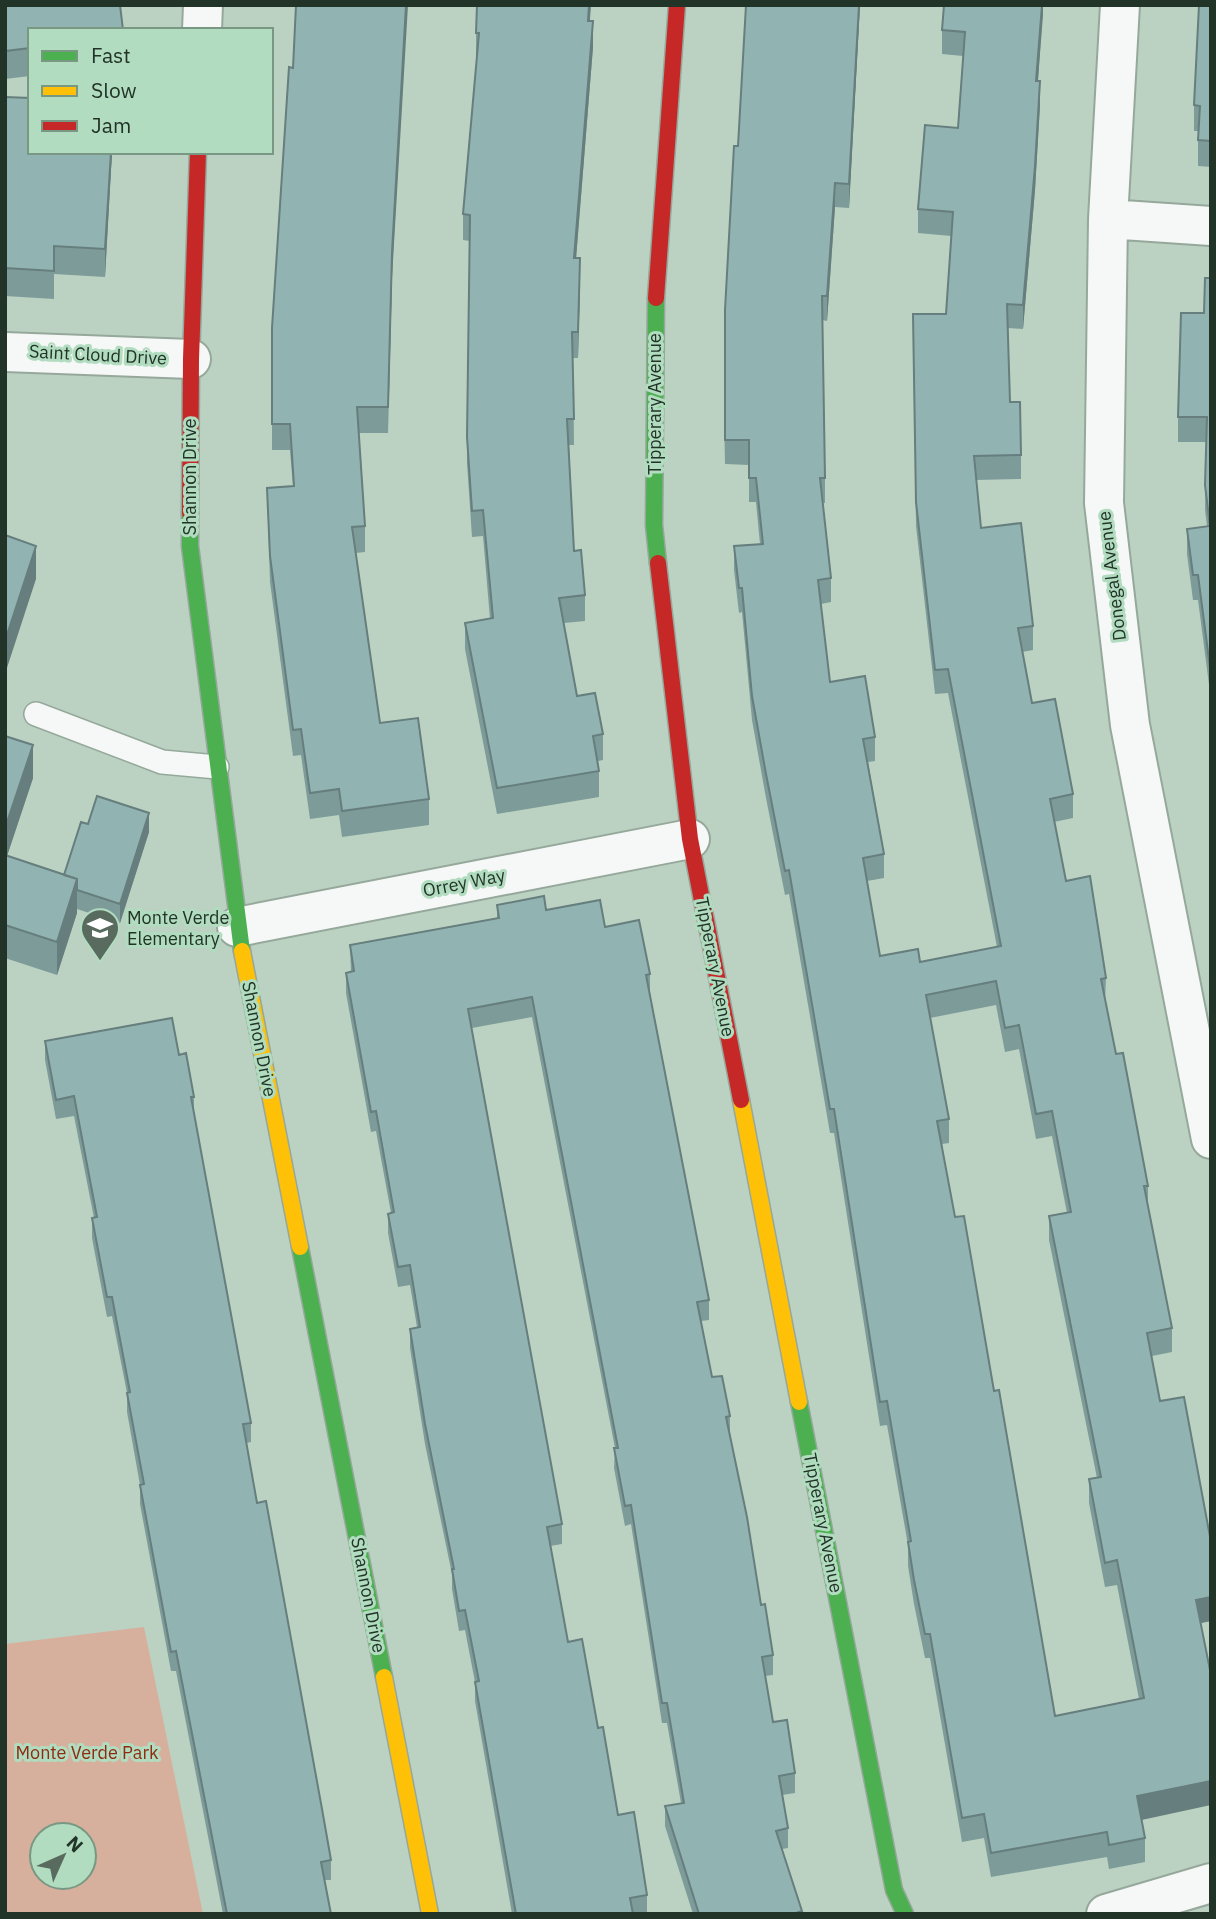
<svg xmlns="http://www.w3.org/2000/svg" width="1216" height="1919" viewBox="0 0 1216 1919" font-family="'IBM Plex Sans',sans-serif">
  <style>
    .green { fill: #d6b09d; fill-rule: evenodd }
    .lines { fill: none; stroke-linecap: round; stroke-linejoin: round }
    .lane-casing { stroke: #95a89b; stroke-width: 26 }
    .street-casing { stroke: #95a89b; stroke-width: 42 }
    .fast-casing { stroke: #95a89b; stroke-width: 19 }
    .slow-casing { stroke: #95a89b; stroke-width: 19 }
    .jam-casing { stroke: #95a89b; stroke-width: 19 }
    .lane { stroke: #f5f8f6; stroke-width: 23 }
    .street { stroke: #f5f8f6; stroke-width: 38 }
    .fast { stroke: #4caf50; stroke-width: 16 }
    .slow { stroke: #ffc107; stroke-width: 16 }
    .jam { stroke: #c62828; stroke-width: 16 }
    .wall { fill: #7d9b99; fill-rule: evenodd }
    .shaded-wall { fill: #667e7d }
    .building { fill: #91b4b2; stroke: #667e7d; stroke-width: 2; fill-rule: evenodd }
    .labels { text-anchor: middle; stroke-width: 6; stroke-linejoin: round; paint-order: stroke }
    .street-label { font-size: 18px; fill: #223328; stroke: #b1dcbf }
    .poi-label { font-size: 18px; fill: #223328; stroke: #b1dcbf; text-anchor: start }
    .park-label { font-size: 18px; fill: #8e2b11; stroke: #b1dcbf }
  </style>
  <rect width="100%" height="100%" fill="#bbd2c2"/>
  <path class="green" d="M144,1627L203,1914H5V1644ZM42,1835H84V1877H42Z"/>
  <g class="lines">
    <defs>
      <path id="lane" d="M36,714L162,762L217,767"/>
      <path id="street" d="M1120,5L1108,219L1104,503L1130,725L1211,1139
        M202,30L203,5
        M1108,219L1211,226
        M5,352L191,359
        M237,927L690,839
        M1106,1914L1211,1883"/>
      <path id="fast" d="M656,298L654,525L658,563
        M190,513V546L242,951
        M300,1247L384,1677
        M799,1402L894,1890L905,1914"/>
      <path id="slow" d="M242,951L300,1247
        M741,1100L799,1402
        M384,1677L430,1914"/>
      <path id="jam" d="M656,298L677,5
        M190,513L191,359L198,152
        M658,563L690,839L741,1100"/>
    </defs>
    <use href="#lane" class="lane-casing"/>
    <use href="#street" class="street-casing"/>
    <use href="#fast" class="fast-casing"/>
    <use href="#slow" class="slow-casing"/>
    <use href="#jam" class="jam-casing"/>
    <use href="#lane" class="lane"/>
    <use href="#street" class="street"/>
    <use href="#fast" class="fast"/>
    <use href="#slow" class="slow"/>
    <use href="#jam" class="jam"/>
  </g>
  <path class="wall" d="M5,5L30,30V76L5,79Z
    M860,5L849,208L835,207L827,321L822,320L825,478V503H823L831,578V602L821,604L830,682L875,737V761L868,762L884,854V878L867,881L880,956L920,962L997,947L948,693L935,694L916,526L913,314H946L951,236L918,233V209L958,128L963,56L942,54V30L1043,5L1038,81L1040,105L1035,190L1023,329L1008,328L1010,402L1021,455V479L976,480L981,528L1033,626V650L1022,652L1032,703L1073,794V818L1054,822L1066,881L1106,978L1105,1002L1116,1054L1148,1186V1206L1172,1328V1352L1152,1356L1160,1401L1211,1542V1621L1200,1623L1142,1820L1145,1838V1862L1109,1869L1107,1857L991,1877L984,1838L962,1842L930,1658H925L914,1604L908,1566V1545L887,1425L880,1426L834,1133H830L789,894L785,895L766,798L752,720L742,612L739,613L734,570V546L760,544L756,502H749V465L725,464L724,413L738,146ZM996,1005L1005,1052L1019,1049L1036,1139L1052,1136L1067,1213L1049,1216V1240L1097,1478L1089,1479V1503L1105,1587L1117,1585L1139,1699L1055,1716L994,1391L955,1217L942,1144L949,1143V1119L930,1018Z
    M1211,6V167L1198,166V131H1194V105Z
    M590,21L593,47L576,258L580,284L578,358H573L574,445H569L574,551L585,595V621L564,623L577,696L603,734V760L598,761L599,771V797L497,814L465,649V623L490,619L483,536L472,537L467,463L470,241L463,240V214L477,59H476V33Z
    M293,68L392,278L388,433H359L365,526V552L356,553L380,723L429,799V825L342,837L339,815L310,819L301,755L293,756L270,582L267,488L293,486L290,450H272V328Z
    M5,97L112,152L105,277L54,274V299L5,296Z
    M1211,278V700L1198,600H1193L1187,554V529L1207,526L1205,510L1206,442H1178V417L1204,313Z
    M5,736L33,778L7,856L64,875L88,824L149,832L120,923L77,909V913L57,975L5,958Z
    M497,905L546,910L605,927L650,974V993L709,1300V1320L701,1321L712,1377L730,1416V1434L761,1605L773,1655V1675L765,1676L773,1722L795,1773V1793L782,1795L788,1828V1848L782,1849L802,1914H693L665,1826V1806L681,1803L667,1723H662L631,1524L625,1526L614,1468L615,1448L532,1017L472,1028L562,1524V1544L550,1546L568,1642L598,1728L618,1815L647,1895V1914H512L475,1701V1682L465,1630L459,1631L452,1589V1574L425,1444L410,1348V1329L417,1327L410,1285L398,1287L388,1233V1214L391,1213L376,1131L371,1132L346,993V973L351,972L350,945L497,918Z
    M45,1041L179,1055L194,1097V1114L251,1423V1442L246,1443L257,1503L331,1860V1880H325L331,1914H223L176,1671H171L140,1504V1485L127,1412V1393L112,1316L107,1317L92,1238V1218H94L74,1116L56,1119L45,1060Z"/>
  <path class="shaded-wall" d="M406,5H408L392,278L388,433L392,252Z
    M589,5H591L588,47V21Z
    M859,5H860L849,208V184Z
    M1042,5H1043V15L1036,105V81Z
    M593,21V47L574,284V258Z
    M1040,81V105L1035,190L1023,329V305Z
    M111,152H112L105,277V249Z
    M835,183V207L827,321V296Z
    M580,258V284L578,358V332Z
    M36,546V579L5,674V641Z
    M33,745V778L5,862V828Z
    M149,813V832L120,923V904Z
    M77,879V913L57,975V942Z
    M1211,1597V1621L1196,1624V1600Z
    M1211,1781V1805L1137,1821V1796Z"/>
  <path class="building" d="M5,5H120L123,30H30V48L5,51Z
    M296,5H406L392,252L388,407H357L365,526L352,527L380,723L418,718L429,799L342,811L339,789L310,793L301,729L293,730L270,556L267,488L294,486L290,424H272V328L289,67L293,68Z
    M477,5H589L588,21H593L574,258H580L578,332H572L574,419H567L574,551L581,550L585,595L559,598L577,696L595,693L603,734L593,736L599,771L497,788L465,623L493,618L483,510L472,511L467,437L470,215L463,214L479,33H476Z
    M746,5H859L849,184L835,183L827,296H822L825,478H820L831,578L818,580L830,682L865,676L875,737L863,739L884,854L863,858L880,956L918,949L920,962L1001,946L948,669L935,670L916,502L913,314H946L953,212L918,209L925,125L958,128L965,32L942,30L944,5H1042L1036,81H1040L1035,166L1023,305L1007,304L1010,402H1020L1021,455L974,456L981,528L1021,523L1033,626L1018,628L1032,703L1055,699L1073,794L1050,799L1066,881L1090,876L1106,978L1101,979L1116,1054L1123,1053L1148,1186H1144L1172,1328L1147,1333L1160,1401L1184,1397L1211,1542V1597L1196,1600L1211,1675V1781L1137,1796L1145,1838L1109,1845L1107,1832L991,1853L984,1814L962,1818L930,1634H925L914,1580L908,1542L911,1541L887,1401L880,1402L834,1109H830L789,870L785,871L766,774L752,696L742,588H739L734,546L763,544L756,478H749V440H725V310L734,146H738ZM996,981L1005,1028L1019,1025L1036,1114L1052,1111L1071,1212L1049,1216L1101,1477L1089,1479L1105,1563L1117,1560L1144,1698L1055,1716L999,1390L994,1391L964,1216L955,1217L937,1121L949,1119L926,995Z
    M1199,5L1211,6V141L1198,140L1200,106L1194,105Z
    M5,97L30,98V152H111L105,249L54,246V271L5,268Z
    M1205,278H1211V675L1198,575H1193L1187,529L1210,526L1205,485L1207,417H1178L1181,313H1204Z
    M5,535L36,546L5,641Z
    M5,736L33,745L5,828Z
    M97,796L149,813L120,904L77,890V879L64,875L81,822L88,824Z
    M5,855L77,879L57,942L5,925Z
    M544,896L546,910L600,900L605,927L639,920L650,974L646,975L709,1300L697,1302L712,1377L722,1376L730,1416L726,1417L747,1517L761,1605L765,1604L773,1655L762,1657L773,1722L787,1720L795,1773L779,1776L788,1828L776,1831L802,1911L793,1914H699L665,1806L684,1803L667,1703H662L631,1505L625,1506L614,1448H618L532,997L468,1009L562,1524L547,1527L568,1642L582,1639L598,1728L603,1727L618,1815L634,1812L647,1895L630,1898L633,1914H516L475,1682L479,1681L465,1610L459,1611L452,1569H454L425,1424L410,1329L420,1327L410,1265L398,1267L388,1214L394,1212L376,1111L371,1112L346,973L354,971L350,945L499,918L497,905Z
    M172,1018L179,1055L186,1053L194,1097H191L251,1423L243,1424L257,1503L266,1501L322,1809L331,1860L321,1862L331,1914H227L176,1651L171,1652L140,1485L144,1484L127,1393L130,1392L112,1297H107L92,1218L97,1217L74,1096L56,1100L45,1041Z"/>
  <defs>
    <symbol id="school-pin" viewBox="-11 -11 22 30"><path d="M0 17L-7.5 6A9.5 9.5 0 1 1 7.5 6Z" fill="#586b5e" stroke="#b1dcbf"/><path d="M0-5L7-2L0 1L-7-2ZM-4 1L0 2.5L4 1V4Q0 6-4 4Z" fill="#fff"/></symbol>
  </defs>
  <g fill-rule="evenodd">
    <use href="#school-pin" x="78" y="906" width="44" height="60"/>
  </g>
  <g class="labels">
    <g class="street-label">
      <text transform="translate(98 355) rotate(3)" y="6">Saint Cloud Drive</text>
      <text transform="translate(655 404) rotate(-90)" y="6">Tipperary Avenue</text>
      <text transform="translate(190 477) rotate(-90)" y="6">Shannon Drive</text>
      <text transform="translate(1112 576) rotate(-97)" y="6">Donegal Avenue</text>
      <text transform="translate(464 883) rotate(-11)" y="6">Orrey Way</text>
      <text transform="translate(715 967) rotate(79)" y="6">Tipperary Avenue</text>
      <text transform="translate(259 1039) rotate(79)" y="6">Shannon Drive</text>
      <text transform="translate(823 1523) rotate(79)" y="6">Tipperary Avenue</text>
      <text transform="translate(368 1595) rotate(79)" y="6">Shannon Drive</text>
    </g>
    <g class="poi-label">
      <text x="127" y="924">Monte Verde<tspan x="127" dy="21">Elementary</tspan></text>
    </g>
    <g class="park-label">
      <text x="87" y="1759">Monte Verde Park</text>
    </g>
  </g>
  <rect width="1216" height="1919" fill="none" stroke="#223328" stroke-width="14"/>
  <rect x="28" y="28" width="245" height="126" fill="#b1dcbf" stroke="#789883" stroke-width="2"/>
  <rect x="42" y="51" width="35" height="10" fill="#4caf50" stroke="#789883" stroke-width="2"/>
  <text x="91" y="63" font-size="21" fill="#223328">Fast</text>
  <rect x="42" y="86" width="35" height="10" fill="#ffc107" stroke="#789883" stroke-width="2"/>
  <text x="91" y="98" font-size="21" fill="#223328">Slow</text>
  <rect x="42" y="121" width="35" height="10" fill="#c62828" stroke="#789883" stroke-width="2"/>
  <text x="91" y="133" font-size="21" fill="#223328">Jam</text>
  <g transform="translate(63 1856) rotate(45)"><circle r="33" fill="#b1dcbf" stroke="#789883" stroke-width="2"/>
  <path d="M0-5L12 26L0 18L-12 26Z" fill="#586b5e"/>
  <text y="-10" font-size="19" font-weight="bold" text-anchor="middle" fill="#223328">N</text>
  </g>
</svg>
